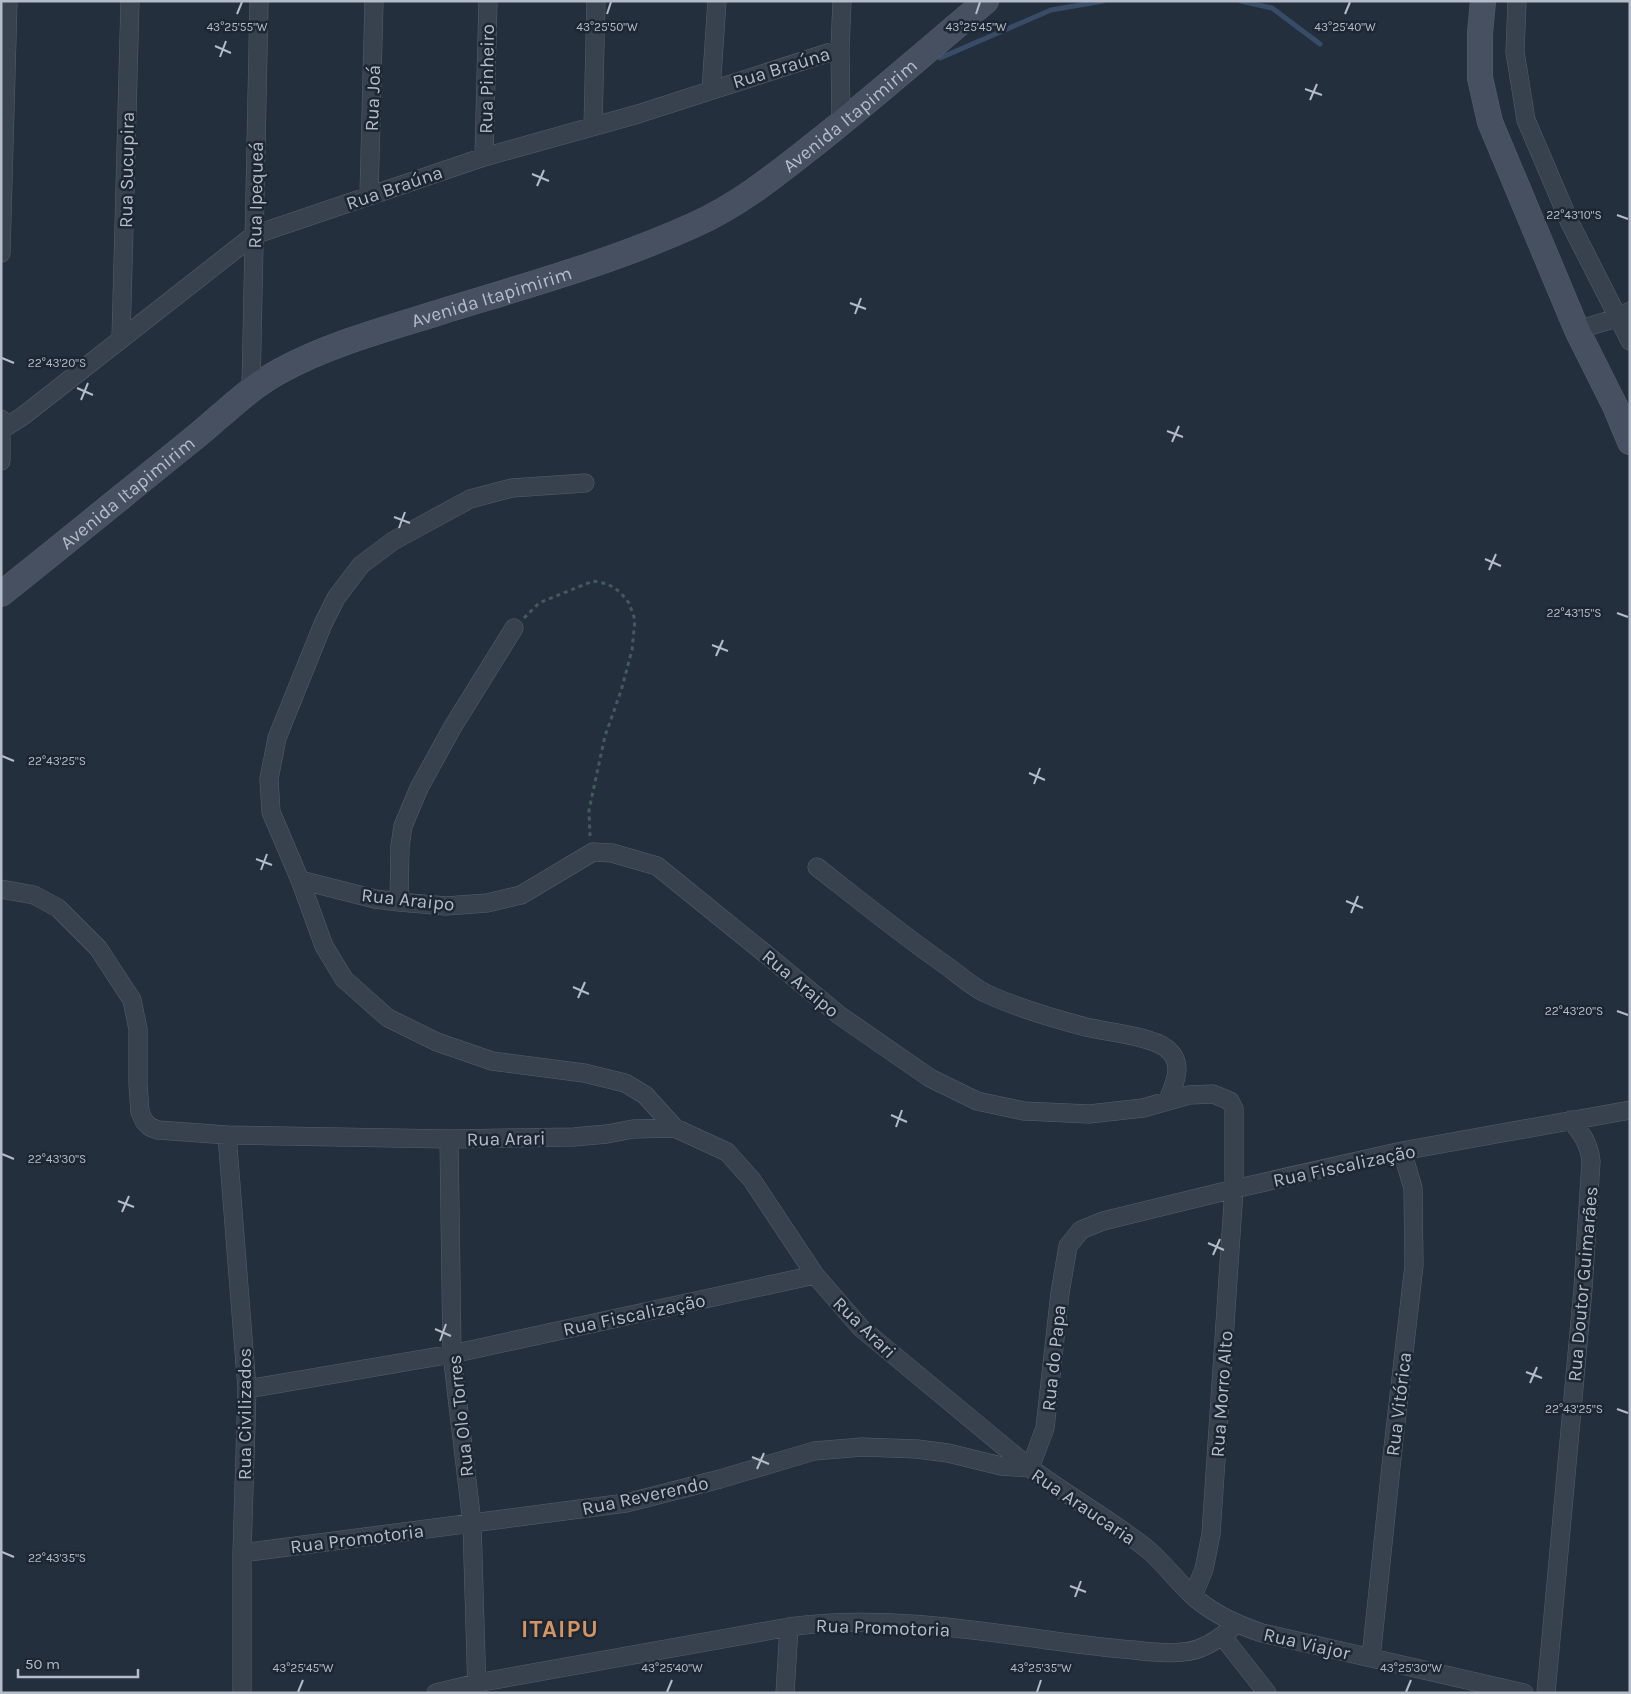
<svg xmlns="http://www.w3.org/2000/svg" width="1631" height="1694" viewBox="0 0 1631 1694" font-family="Karla,sans-serif">
  <style>
    .lines { fill: none; stroke-linecap: round; stroke-linejoin: round }
    .stream { stroke: #394c67; stroke-width: 5 }
    .minor-casing { stroke: #565f6c; stroke-width: 19 }
    .secondary-casing { stroke: #565f6c; stroke-width: 26 }
    .path { stroke: #44595c; stroke-width: 3; stroke-dasharray: 4 4; stroke-linecap: butt }
    .minor { stroke: #38414e; stroke-width: 18 }
    .secondary { stroke: #465061; stroke-width: 25 }
    .ticks { fill: none; stroke: #b4bcc9; stroke-width: 2 }
    .labels { text-anchor: middle; stroke-width: 5; stroke-linejoin: round; paint-order: stroke }
    .street-label { font-size: 19px; fill: #b4bcc9; stroke: #1d2633 }
    .district-label { font-size: 24px; font-weight: bold; letter-spacing: 1px; fill: #d59563; stroke: #1d2633 }
    .ticks-label { font-size: 12px; text-anchor: middle; fill: #b4bcc9; stroke: #1d2633; stroke-width: 5; stroke-linejoin: round; paint-order: stroke }
  </style>
  <rect width="100%" height="100%" fill="#242f3e"/>
  <g class="lines">
    <path class="stream" d="M1241,1L1272,8L1320,44
      M940,58L1051,10L1103,1"/>
    <defs>
      <path id="minor" d="M1517,1L1515,52L1526,120L1570,223L1630,341
        M711,90L717,1
        M841,123L840,49L842,1
        M593,126L596,1
        M484,157L488,1
        M369,195L374,1
        M1,253L8,1
        M1577,330L1617,318L1630,311
        M121,339L130,1
        M251,389L259,1
        M1,430L23,416L254,235L484,157L638,114L840,49
        M1,461V419
        M585,483L512,488L470,499L393,541L361,565L336,598L323,624L277,738L269,779L271,812L300,880L324,946L344,979L388,1018L437,1042L492,1061L584,1073L625,1083L645,1095L675,1128
        M817,867C859,900 901,934 944,964C957,973 971,986 985,993C1013,1006 1055,1019 1086,1027C1107,1032 1150,1036 1166,1048C1185,1063 1175,1082 1168,1100
        M300,880L375,899L399,902L446,906L487,903L521,895L593,852L612,853L657,866L762,951L839,1015L930,1078L977,1101L1024,1111L1089,1114L1143,1108L1189,1095L1213,1094L1230,1101L1234,1109V1189L1211,1534L1204,1569L1193,1596
        M1,889L34,895L58,908L98,948L132,1000L138,1029V1084L140,1112L144,1121L150,1127L158,1130L227,1135L449,1139L574,1137L607,1134L633,1129L675,1128L727,1152L752,1180L815,1275L861,1328L1030,1468C1068,1496 1109,1519 1146,1548C1163,1562 1176,1580 1192,1595C1210,1612 1238,1625 1262,1633L1524,1693
        M399,902L400,846L403,826L419,788L452,728L514,628
        M227,1135L247,1389L242,1553V1693
        M449,1139L452,1354L472,1523L477,1693
        M247,1389L452,1354L815,1275
        M1030,1468L1045,1428L1060,1293L1068,1246L1081,1230L1103,1221L1234,1189L1402,1151L1630,1110
        M242,1553L626,1503L720,1479L814,1451L862,1447L917,1449L948,1453L1001,1466L1030,1468
        M1223,1637L1267,1693
        M1371,1658L1392,1457L1414,1265L1413,1188L1402,1151
        M436,1693L477,1683L789,1627C874,1615 962,1628 1047,1640C1076,1644 1104,1648 1134,1650C1150,1652 1167,1654 1183,1652C1203,1651 1222,1637 1236,1624
        M785,1693L789,1627
        M1546,1693L1583,1289L1591,1161C1589,1143 1581,1133 1571,1120"/>
      <g id="secondary">
        <path d="M1483,1L1480,33V78L1490,122L1577,330L1615,406L1630,442"/>
        <path id="s1" d="M1,594C64,544 126,493 188,443C219,419 245,390 280,371C328,345 382,330 434,314C521,287 610,263 694,225C739,205 777,174 815,144C873,98 929,49 986,1"/>
      </g>
    </defs>
    <use href="#minor" class="minor-casing"/>
    <use href="#secondary" class="secondary-casing"/>
    <path class="path" d="M524,618L539,603L593,581L608,584L620,592L629,603L635,620L632,650L621,691L605,736L589,810L590,836"/>
    <use href="#minor" class="minor"/>
    <use href="#secondary" class="secondary"/>
  </g>
  <path class="ticks" d="M237,14L242,2M607,14L611,2M976,14L980,2M1345,14L1350,2M215,46L231,53M220,57L226,41M1305,89L1322,95M1310,100L1317,84M532,174L549,181M537,186L544,170M1617,215L1628,219M850,303L866,309M855,314L861,298M2,358L14,363M77,388L93,395M81,400L88,383M1167,431L1183,437M1172,442L1179,426M394,517L410,523M399,528L405,512M1485,559L1501,566M1489,570L1496,554M1617,613L1628,617M712,645L728,651M716,656L723,640M2,756L14,761M1029,773L1045,780M1034,784L1040,768M256,859L272,865M261,870L267,854M1346,901L1363,908M1351,913L1358,896M573,987L589,994M578,998L585,982M1617,1011L1628,1015M891,1115L907,1122M896,1127L902,1110M2,1154L14,1159M118,1201L134,1207M122,1212L129,1196M1208,1243L1224,1250M1213,1255L1220,1239M435,1329L451,1336M440,1341L446,1324M1526,1372L1542,1378M1530,1383L1537,1367M1617,1409L1628,1413M752,1457L769,1464M757,1469L764,1453M2,1552L14,1557M1070,1586L1086,1592M1075,1597L1081,1581M298,1692L303,1680M667,1692L672,1680M1037,1692L1041,1680M1406,1692L1411,1680"/>
  <g class="labels">
    <g class="street-label">
      <text transform="translate(781 67) rotate(-17)" y="7">Rua Braúna</text>
      <text transform="translate(486 79) rotate(-89)" y="7">Rua Pinheiro</text>
      <text transform="translate(372 98) rotate(-88)" y="7">Rua Joá</text>
      <text dy="7" stroke="none"><textPath href="#s1" startOffset="988">Avenida Itapimirim</textPath></text>
      <text transform="translate(126 170) rotate(-89)" y="7">Rua Sucupira</text>
      <text transform="translate(394 187) rotate(-19)" y="7">Rua Braúna</text>
      <text transform="translate(255 195) rotate(-89)" y="7">Rua Ipequeá</text>
      <text dy="7" stroke="none"><textPath href="#s1" startOffset="582">Avenida Itapimirim</textPath></text>
      <text dy="7" stroke="none"><textPath href="#s1" startOffset="162">Avenida Itapimirim</textPath></text>
      <text transform="translate(408 899) rotate(6)" y="7">Rua Araipo</text>
      <text transform="translate(801 983) rotate(40)" y="7">Rua Araipo</text>
      <text transform="translate(506 1138) rotate(-1)" y="7">Rua Arari</text>
      <text transform="translate(1344 1165) rotate(-12)" y="7">Rua Fiscalização</text>
      <text transform="translate(1582 1284) rotate(-85)" y="7">Rua Doutor Guimarães</text>
      <text transform="translate(634 1314) rotate(-12)" y="7">Rua Fiscalização</text>
      <text transform="translate(865 1327) rotate(44)" y="7">Rua Arari</text>
      <text transform="translate(1053 1358) rotate(-84)" y="7">Rua do Papa</text>
      <text transform="translate(1221 1394) rotate(-86)" y="7">Rua Morro Alto</text>
      <text transform="translate(1398 1404) rotate(-83)" y="7">Rua Vitórica</text>
      <text transform="translate(244 1414) rotate(-90)" y="7">Rua Civilizados</text>
      <text transform="translate(460 1416) rotate(-96)" y="7">Rua Olo Torres</text>
      <text transform="translate(645 1495) rotate(-12)" y="7">Rua Reverendo</text>
      <text transform="translate(1084 1506) rotate(34)" y="7">Rua Araucaria</text>
      <text transform="translate(357 1538) rotate(-7)" y="7">Rua Promotoria</text>
      <text transform="translate(883 1627) rotate(2)" y="7">Rua Promotoria</text>
      <text transform="translate(1307 1643) rotate(13)" y="7">Rua Viajor</text>
    </g>
    <g class="district-label">
      <text x="560" y="1637">ITAIPU</text>
    </g>
  </g>
  <g class="ticks-label">
    <text x="976" y="31">43°25'45"W</text>
    <text x="1345" y="31">43°25'40"W</text>
    <text x="237" y="31">43°25'55"W</text>
    <text x="607" y="31">43°25'50"W</text>
    <text x="1574" y="219">22°43'10"S</text>
    <text x="57" y="367">22°43'20"S</text>
    <text x="1574" y="617">22°43'15"S</text>
    <text x="57" y="765">22°43'25"S</text>
    <text x="1574" y="1015">22°43'20"S</text>
    <text x="57" y="1163">22°43'30"S</text>
    <text x="1574" y="1413">22°43'25"S</text>
    <text x="57" y="1562">22°43'35"S</text>
    <text x="303" y="1672">43°25'45"W</text>
    <text x="672" y="1672">43°25'40"W</text>
    <text x="1041" y="1672">43°25'35"W</text>
    <text x="1411" y="1672">43°25'30"W</text>
  </g>
  <rect width="1631" height="1694" fill="none" stroke="#b4bcc9" stroke-width="5"/>
  <path d="M18 1669v8h120v-8" fill="none" stroke="#b4bcc9" stroke-width="2.5"/>
  <text x="25" y="1669" font-size="15" fill="#b4bcc9" stroke="#1d2633" stroke-width="4" paint-order="stroke">50 m</text>
</svg>
